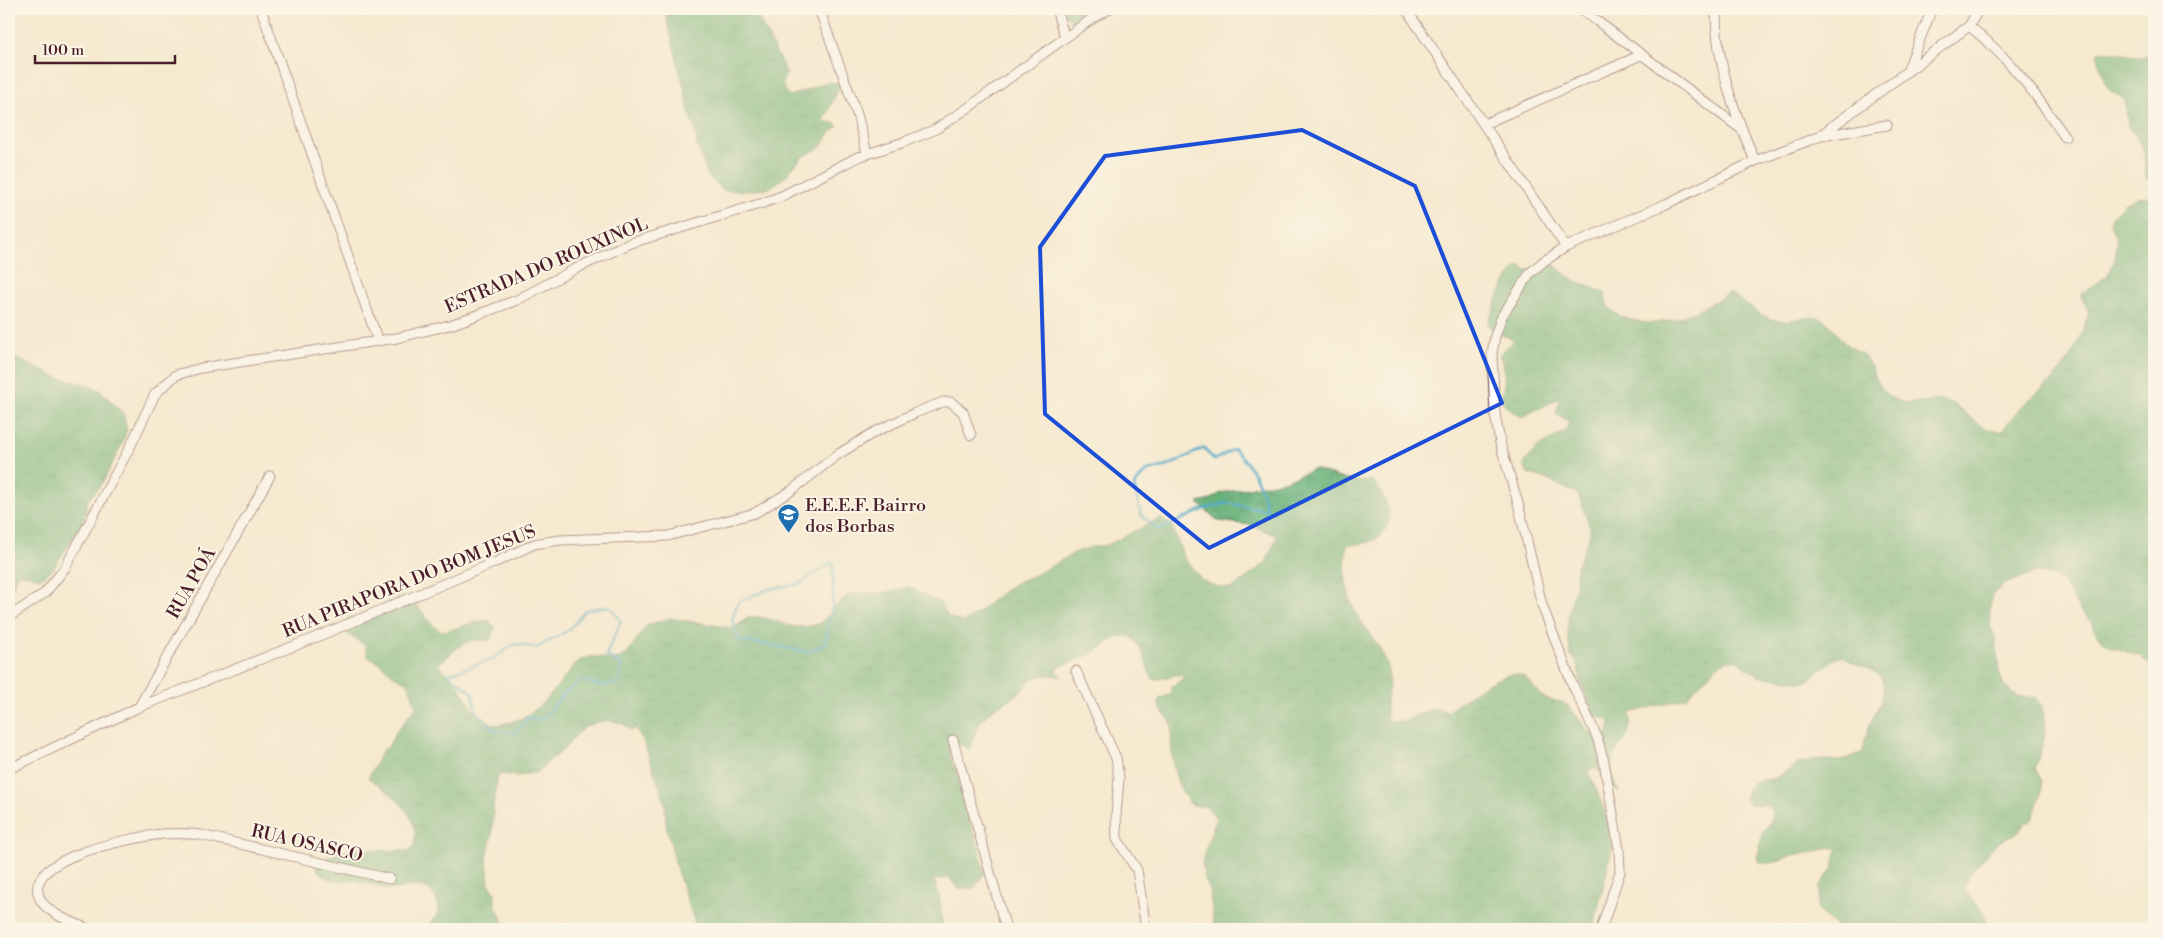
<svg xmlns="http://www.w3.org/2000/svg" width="2163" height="938" viewBox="0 0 2163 938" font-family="'Libre Bodoni',serif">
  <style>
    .forest { fill: url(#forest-crowns); stroke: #586852 }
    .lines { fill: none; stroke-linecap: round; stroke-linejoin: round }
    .stream { stroke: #49a8c8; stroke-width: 2.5 }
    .street-casing { stroke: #643d44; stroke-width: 11 }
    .street { stroke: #fff; stroke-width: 9 }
    .marked { fill: none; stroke: #1d4ed8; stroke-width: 4; stroke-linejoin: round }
    .labels { text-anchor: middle; stroke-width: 4; stroke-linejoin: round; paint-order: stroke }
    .street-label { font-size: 18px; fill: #4a1f2b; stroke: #fcf5e5 }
    .poi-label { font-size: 18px; fill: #4a1f2b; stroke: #fcf5e5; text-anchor: start }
  </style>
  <defs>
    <pattern id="forest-crowns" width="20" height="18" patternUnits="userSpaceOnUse" patternTransform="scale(1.25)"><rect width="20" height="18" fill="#66b078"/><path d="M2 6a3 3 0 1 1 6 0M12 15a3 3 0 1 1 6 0" fill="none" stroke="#568f63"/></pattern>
  </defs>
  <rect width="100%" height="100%" fill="#fcf5e5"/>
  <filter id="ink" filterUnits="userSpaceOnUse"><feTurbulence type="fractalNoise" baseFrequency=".02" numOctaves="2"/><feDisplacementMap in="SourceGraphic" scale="10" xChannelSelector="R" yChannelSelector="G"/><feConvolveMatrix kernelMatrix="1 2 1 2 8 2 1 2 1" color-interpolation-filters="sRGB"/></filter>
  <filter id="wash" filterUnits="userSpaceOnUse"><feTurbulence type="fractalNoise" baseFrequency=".0096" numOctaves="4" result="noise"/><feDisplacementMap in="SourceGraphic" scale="20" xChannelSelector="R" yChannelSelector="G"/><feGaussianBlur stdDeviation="1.12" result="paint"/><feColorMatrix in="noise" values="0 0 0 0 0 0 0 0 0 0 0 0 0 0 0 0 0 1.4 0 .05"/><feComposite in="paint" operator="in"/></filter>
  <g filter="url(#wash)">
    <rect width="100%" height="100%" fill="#f5e9cf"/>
    <path class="forest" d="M664,9H754L787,74C780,81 782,91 790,96L827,82L839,83L840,87C833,98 830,110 823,121L835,123L838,126L830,133L821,147L802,157L786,176L770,188L746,191L722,190L708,176L697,145L695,130L689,113L685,92Z
      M1062,9H1115L1083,24L1073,25Z
      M2103,51L2143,57L2154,52V185L2146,178L2144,153L2141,145L2128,127L2125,101L2122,97C2102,92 2102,70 2097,53Z
      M2140,196L2149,198L2154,201V669L2140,656L2111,647L2098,637L2092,622L2080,611L2065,585L2052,575L2036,572L2005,584L1994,593L1990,607V625L1996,640L1999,671L2004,686L2018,697H2035C2054,720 2043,743 2035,768L2042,781L2040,797L2032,820L2024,824L2019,832L2001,841L1990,850L1969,876L1963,889C1972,899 1989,915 1988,929H1836L1834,924L1817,910L1820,887L1833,867L1838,849L1829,847L1815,852L1793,855L1772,863H1761L1757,859L1763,832L1771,821L1772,812L1767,805L1750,804L1745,799L1749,787L1753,782L1775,778L1798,764L1815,759L1841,761L1863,752C1864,745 1865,737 1868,730C1872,715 1893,690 1879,676C1866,663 1855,668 1843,656L1835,659L1806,682L1758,676L1737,661L1727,660L1718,665L1686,698L1630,713C1636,751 1595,745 1619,792L1613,788L1597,769L1593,768L1589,772L1607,817L1613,846L1593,929H1214L1210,892L1204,877L1202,861L1216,818L1207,807L1191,805C1172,783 1170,751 1172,724L1161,710L1158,702L1160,698L1172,694L1171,687L1182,679L1184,675H1176L1154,680C1146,670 1146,655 1138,645C1136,641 1131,636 1126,636C1113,636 1102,648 1091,654C1078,660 1068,662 1055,670L1061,675V677C1050,675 1041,673 1031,680C1026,683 1024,690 1018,694C992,711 976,715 971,750L953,741L950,745V755L958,775L962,802L976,839L985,873L974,888L958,889L949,878L934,880L939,895L943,929H697L678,874L666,825L665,803L643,740L635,728L631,731C620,717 598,719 584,728C575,734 570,744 562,751C554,758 544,763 539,772L517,776L502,774L498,776L494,799L492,835L487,858L489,883L495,893V904L507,929H424C433,920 442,914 437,901C429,875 402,892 383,889C375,888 366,882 358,881C342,878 329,886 316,868C332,843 382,851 408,851L414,846C421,813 392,794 368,778L383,749H387L396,732L416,706L408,683C392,678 383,662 368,657L365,645L347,634L346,622L349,618L366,619C376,611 402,588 414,602C423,612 429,623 440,631C459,631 470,619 490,621L495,628L489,641C462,636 459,650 438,664L460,687L473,710L494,725C529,722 543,704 564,678C569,672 576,662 583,659C593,654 604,658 613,661L627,654L647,625L670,618L732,628C742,625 742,617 755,617C773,616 789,631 811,626C829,623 833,603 849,595C858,591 872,594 883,593C892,592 900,589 909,587L940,603L949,617L963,622L976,614L1009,587L1022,580L1037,574L1076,552L1092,547L1107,545L1161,518L1173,528L1184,558L1202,580L1215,586L1231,589L1266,563L1277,536L1250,525L1218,521L1198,503L1207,501L1221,493L1284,481L1315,469C1339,477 1347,484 1373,481C1386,496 1398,522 1378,538C1370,544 1356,544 1347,545C1343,571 1346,598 1360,620C1371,636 1384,651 1389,670C1392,681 1386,694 1386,705C1385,710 1387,716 1387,721H1405L1433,708L1448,712C1461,701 1503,668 1521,675C1530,679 1535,691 1543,697C1551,703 1560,699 1567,705C1581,717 1584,733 1603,738L1608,732L1610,722L1607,719L1597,717L1592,711L1580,680L1578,663L1571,655L1568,639V616L1575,588L1577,566L1590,534V528L1578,494L1541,477L1528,474L1523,465L1537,447L1566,431L1569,421L1556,414L1559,401L1558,399L1522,417C1490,401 1507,395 1504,371C1504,366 1501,360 1499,355L1514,340C1504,334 1492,336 1488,322C1497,301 1503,280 1519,265L1527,270L1550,262L1572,279L1605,293C1606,309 1613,314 1628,319C1667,331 1696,311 1729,293C1746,302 1762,320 1782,321C1795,321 1816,312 1827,322C1836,331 1841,342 1853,349C1857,352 1863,353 1865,357C1877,373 1877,394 1899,401C1916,407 1934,395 1951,403C1964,409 1976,425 1988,429C1992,431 1998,431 2003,431C2017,405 2033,399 2053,379C2072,359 2081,337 2089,312L2080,295L2107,276L2115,257L2117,241L2110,224L2112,216L2124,204Z
      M9,355L58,378L88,385L101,391L123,413L127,430L122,444L103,482L87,502L84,521L53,569L41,578C32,577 25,573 17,574L12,591L9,596Z"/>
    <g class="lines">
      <path class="stream" d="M1204,448L1214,460L1234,449C1254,468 1261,485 1267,510L1226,503L1204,509L1159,530L1141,515L1134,486L1145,472L1170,465Z
        M833,562V603L825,644L808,652L738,640L732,619L738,602L769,589L799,584Z
        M609,606L621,621L606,655L622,666L618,683L600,686L581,680L563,695L542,720L528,717L516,732L496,731L477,713L472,692L448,674L491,660L515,644L536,648L569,630L585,610Z"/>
    </g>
  </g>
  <g filter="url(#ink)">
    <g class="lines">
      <defs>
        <path id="street" d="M261,9L378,341
          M819,9L857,114L867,153
          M1056,9L1065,38
          M1406,9L1566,247
          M1581,9L1741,129
          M1716,9C1715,61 1735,114 1755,161
          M1969,26C2008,56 2038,97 2065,137
          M1908,69L1932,9
          M1484,124L1641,55
          M1821,136L1887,125
          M9,617L45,593L65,568L131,445L155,394L176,375L201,368L397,338L453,324L517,300L575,269L631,243L763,203L782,196L858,157L904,142L934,130L965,110L1094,17L1109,9
          M1076,671L1116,758L1119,778L1116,816L1117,839L1137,870L1146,929
          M139,707L270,476
          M953,740L1006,929
          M9,769L139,707L312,639L496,562L534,544L560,540L668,536L755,513L791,491L837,455L873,433L915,413L943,402H951L963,412L971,435
          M88,929C73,922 49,915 40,899C19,857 137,837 162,834C176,833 188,833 201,835L390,879
          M1601,929L1620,872L1619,849L1604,762L1597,737L1571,681L1542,605L1518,503L1500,443L1495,414L1492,354L1495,336L1502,316L1530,273L1544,261L1566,247L1666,204L1755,161L1818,137L1969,26L1979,9"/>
      </defs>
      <use href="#street" class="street-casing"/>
      <use href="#street" class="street"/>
    </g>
  </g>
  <path d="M0 0H2163V938H0ZM1302,130L1415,186L1502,403L1209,548L1045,414L1040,247L1105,156Z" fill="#f5e9cf" fill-opacity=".55" fill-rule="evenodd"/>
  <path class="marked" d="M1302,130L1415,186L1502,403L1209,548L1045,414L1040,247L1105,156Z"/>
  <defs>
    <symbol id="school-pin" viewBox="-11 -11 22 30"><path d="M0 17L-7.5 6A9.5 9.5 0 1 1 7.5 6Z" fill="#1f6fb2" stroke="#fcf5e5"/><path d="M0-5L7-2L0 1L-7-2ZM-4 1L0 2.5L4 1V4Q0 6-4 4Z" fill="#fff"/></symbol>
  </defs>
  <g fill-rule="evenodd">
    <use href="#school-pin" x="776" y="502" width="25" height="34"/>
  </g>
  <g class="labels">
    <g class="street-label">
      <text transform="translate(546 265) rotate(-23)" y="6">ESTRADA DO ROUXINOL</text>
      <text transform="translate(409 581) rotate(-22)" y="6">RUA PIRAPORA DO BOM JESUS</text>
      <text transform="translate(191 583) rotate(-60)" y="6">RUA POÁ</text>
      <text transform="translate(307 843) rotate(13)" y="6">RUA OSASCO</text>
    </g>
    <g class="poi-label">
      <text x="805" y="511">E.E.E.F. Bairro<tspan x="805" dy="21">dos Borbas</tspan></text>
    </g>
  </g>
  <rect width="2163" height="938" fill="none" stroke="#fcf5e5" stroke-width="30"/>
  <path d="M35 55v8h140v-8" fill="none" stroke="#4a1f2b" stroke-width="2.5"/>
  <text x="42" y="55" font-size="15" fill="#4a1f2b" stroke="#fcf5e5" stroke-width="4" paint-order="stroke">100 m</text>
</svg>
